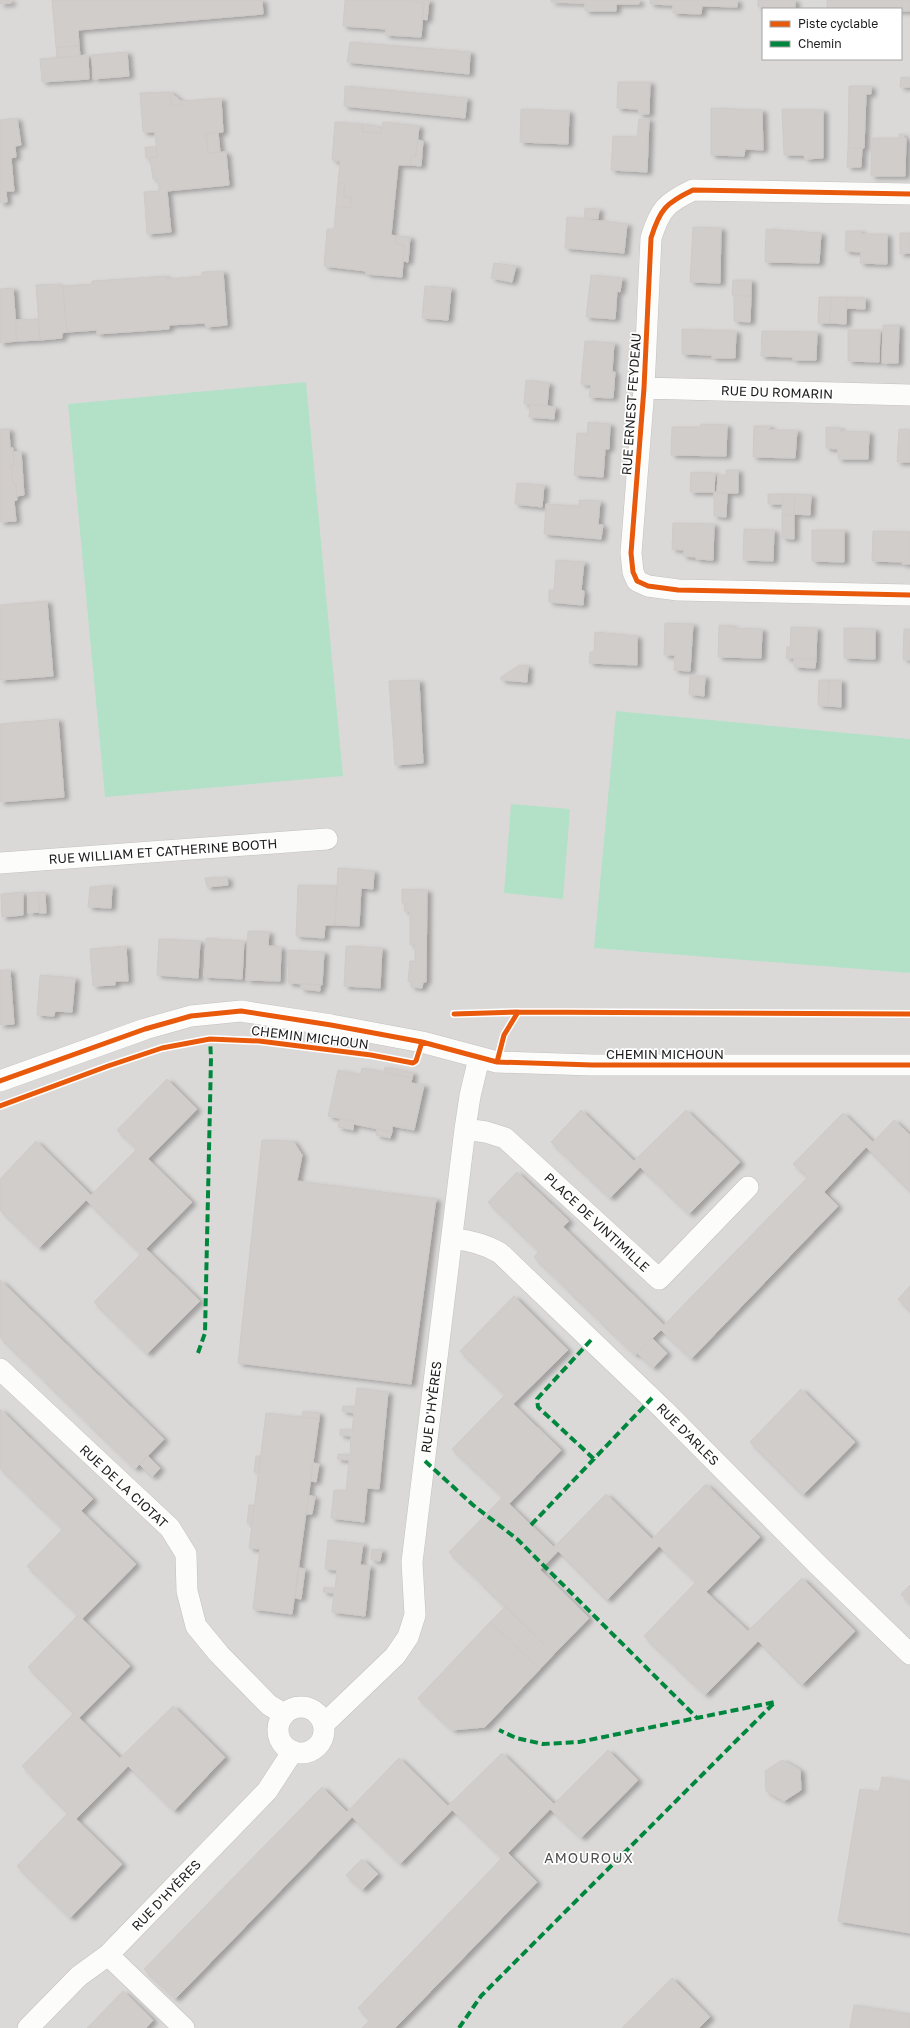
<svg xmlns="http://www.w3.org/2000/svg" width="910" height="2028" viewBox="0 0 910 2028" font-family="'Golos Text',sans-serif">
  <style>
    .residential { fill: #dbd9d8; fill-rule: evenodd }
    .pitch { fill: #b3e1c7 }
    .building { fill: #d0cdcb; stroke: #cfcac8; filter: url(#shadow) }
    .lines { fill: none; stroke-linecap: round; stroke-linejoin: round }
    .street-casing { stroke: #c3c1c0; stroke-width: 22 }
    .street { stroke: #fcfcfb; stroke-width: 21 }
    .quiet { stroke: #00873e; stroke-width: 4; stroke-dasharray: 8 4; stroke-linecap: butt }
    .cycleway-casing { stroke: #fff; stroke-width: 8 }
    .cycleway { stroke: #e8590c; stroke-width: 5 }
    .labels { text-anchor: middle; stroke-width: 3.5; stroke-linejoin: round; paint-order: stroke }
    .street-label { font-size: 13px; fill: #1d1d1d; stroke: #fff }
    .neighbourhood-label { font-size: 14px; letter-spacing: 1px; fill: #505050; stroke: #fff }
  </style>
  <defs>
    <filter id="shadow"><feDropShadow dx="4.5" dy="2.5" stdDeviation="2" flood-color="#0004"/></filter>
  </defs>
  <rect width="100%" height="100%" fill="#ece9e6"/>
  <path class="residential" d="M0,0H910V2028H0ZM763,9H901V59H763Z"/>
  <path class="pitch" d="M306,382L343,776L105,797L68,404Z
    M616,711L910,739V973L594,948Z
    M511,804L570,809L563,899L504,893Z"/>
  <path class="building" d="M0,0H11V3L0,4Z
    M52,0H262L263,14L78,30L79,46L56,47Z
    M345,0H415V2L424,3L421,37L385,35L386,29L343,26Z
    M415,0H429L427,20L422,19L424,3L415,2Z
    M551,0H639V4H616V11H585V3L551,2Z
    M650,0H737V7L702,6L701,14L673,13V5L650,4Z
    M758,0H795V8L758,7Z
    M827,0H910V11L827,9Z
    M350,42L470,52L469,74L347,62Z
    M79,46L80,56L57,58L56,47Z
    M127,52L129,76L93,79L92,55Z
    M88,55L89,79L42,82L40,59Z
    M901,77L910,78V87H900Z
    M618,82H650L649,114H639L638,109L617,108Z
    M345,86L467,98L465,118L344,106Z
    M849,86H871V94H866L864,148H848Z
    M170,92L181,101V105H171Z
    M170,92L171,105H181V101L221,98L223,132L206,134L208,153L226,152L229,185L167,191L171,232L147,234L144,192L159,191L158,179H153L150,158L157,157L155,132H143L140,93Z
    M711,108L762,110L763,150L745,149L744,156L711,155Z
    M521,109L569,111L568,144L520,142Z
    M782,109L823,110V158L805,159L804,155H784Z
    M17,118L21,145L15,146L16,157L11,158L14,191H6L7,202L0,203V120Z
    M639,119H649L647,172L611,170L613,136L637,137Z
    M335,122L363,124L362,132L381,133L383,122L419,126L416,156H411V165H398L391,235L396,236L395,244L404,245L402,277L366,274V271L324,266L327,229H334L336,206L350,208L351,198L344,196L345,183H338L340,161L332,160Z
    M363,124L382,127L381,133L362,132Z
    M218,132L220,152L208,153L206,134Z
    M899,134H903V138H906L905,176H871L872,138H899Z
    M418,140L423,141L421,166L411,165V156H416Z
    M145,147H156L157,157L146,158Z
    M848,148H862L861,167H847Z
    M338,183H345L344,196L351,198L350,208L336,206Z
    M585,208L599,209L598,219L584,218Z
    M567,217L627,224L624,253L565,248Z
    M693,227L721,228L720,283L690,282Z
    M766,229L821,233L819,263L765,262Z
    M846,231H861V234H887V264L860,263L861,252L845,251Z
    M900,233H910V253L900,254Z
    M396,236L410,237L408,262L403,261L404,245L395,244Z
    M494,263L516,266L512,282L491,278Z
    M223,271L227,325L206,327L205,323L169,325V329L97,334V330L67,332L63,286L92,284V281L166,276V279L202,276V272Z
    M591,275L622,278L620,292L617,291L615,319L586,317Z
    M733,280H751V296L732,295Z
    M58,284V286H63L67,332L62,333V338L40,340L36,285Z
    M425,286L451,288L448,320L422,318Z
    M13,288L17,341L0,343V289Z
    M734,295L751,296L750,322L734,321Z
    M819,297H831L830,323H818Z
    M831,297H847L846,324L830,323Z
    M847,297L865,298V309L846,308Z
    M38,319L40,340L17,341L15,320Z
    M883,325H899L898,363H882Z
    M682,329L736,331L735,358H712V355L682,354Z
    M848,330H880L879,362L848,361Z
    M762,331L817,332L816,360H793V357L761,356Z
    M585,341L614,343L612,372H615L613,398L589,397L591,385L581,384Z
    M526,380L549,383L547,406L524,404Z
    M530,404L555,407L554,419L529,417Z
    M588,422L610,424L609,449H605L603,477L574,475L577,433L587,434Z
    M701,424L727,425L726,456L671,455L672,427H701Z
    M754,426H770L769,430H797L795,458L753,457Z
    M826,427L840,428V431L869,432L868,459H838V449L826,448Z
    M0,429H9L10,448H13L14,466L11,465L13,484L16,483L17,500L14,501L16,521L0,522Z
    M899,429L909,430L910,432V462H897Z
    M21,451L24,495L17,496L16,483L13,484L11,465L14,466L13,452Z
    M726,470H738V493H717L718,475H726Z
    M691,472L715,473L714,492H690Z
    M517,483L544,485L542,507L515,504Z
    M714,492L727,493L726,517L714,516Z
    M768,494H783V504H768Z
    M783,494H795L794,515H782Z
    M795,494L811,495L810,515L794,514Z
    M579,500L600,501L598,525H603L601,539L544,534L546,504L579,506Z
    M782,515H794V539L782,538Z
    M673,523L714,524L713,560L696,559V557L683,556L684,550L672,549Z
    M744,529L774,530L773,561L743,560Z
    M812,530H844V562L812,561Z
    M873,531L910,532V564H902L903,562L872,561Z
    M556,560L584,562L581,590L584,591L583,605L549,602V590H554Z
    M47,601L53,676L0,680V605Z
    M665,623L693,624L690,671L674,670L675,655H664Z
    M719,625L733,626V628L762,629L761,658L718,657Z
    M791,627L817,628L816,659L786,658L787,647H790Z
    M844,628L875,629V659L844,658Z
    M904,629H910V660L903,659Z
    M595,632L637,636V665L589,663L590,652H594Z
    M794,658L816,659L815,668L794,667Z
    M519,665L528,666L527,682L501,680V677Z
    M690,676H705L704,696L689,694Z
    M419,680L423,763L395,765L389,681Z
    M819,680H829L828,706L818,705Z
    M829,680H841V707L828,706Z
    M58,719L64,797L0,802V724Z
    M338,868L374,871L373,889L361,888L359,926L335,925Z
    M227,877L228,885L207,887L205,878Z
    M112,885L111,908L88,907L90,887Z
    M298,885L337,886L335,925H325L324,938L296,936Z
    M402,889L427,890L426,982H423L422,988L411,987V982L408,981L410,961H415V944L410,945V911H404L405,903H402Z
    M23,892V915L2,917L1,894Z
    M38,892L40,912L28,913V893Z
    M38,892L45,893L46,913H39Z
    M248,931L269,932L268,946L281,947L280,981L246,980Z
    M206,938L244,941L242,979L204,977Z
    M159,939L200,941L198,978L157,975Z
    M126,946L128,981H115V985L93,986L90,949Z
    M346,946L382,948L380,988L344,986Z
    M289,950L324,952L322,985L288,983Z
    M0,970H10L14,1024L0,1025Z
    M40,975L75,978L72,1012L55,1011L54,1016L37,1015Z
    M301,984L320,985V991L301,989Z
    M385,1067L413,1073L412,1078L384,1072Z
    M362,1068L412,1078L411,1083L424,1085L414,1130L392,1126V1132L354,1124V1121L328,1116L338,1070L360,1075Z
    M167,1079L197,1109L148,1159L192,1202L146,1249L200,1301L147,1354L94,1302L141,1254L86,1200L39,1248L0,1210V1179L36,1141L91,1195L137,1149L117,1130Z
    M581,1110L634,1161L686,1110L740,1162L689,1214L640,1167L610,1198L551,1142Z
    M843,1113L873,1142L894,1120L910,1135V1191L866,1147L824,1192L838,1206L691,1359L661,1330L635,1355L534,1257L539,1251L488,1202L517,1172L569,1221L563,1227L664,1325L808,1177L793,1164Z
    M340,1119L354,1121L353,1130L338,1127Z
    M377,1129L392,1132L390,1138L376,1135Z
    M262,1140L293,1141L302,1155L297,1181L436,1199L411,1384L238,1363Z
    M0,1280L164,1439L135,1469L0,1337Z
    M910,1286V1311L898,1299Z
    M514,1296L568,1350L513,1404L561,1450L509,1504L554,1547L606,1494L652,1539L706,1484L760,1537L706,1592L748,1631L802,1578L855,1631L802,1685L758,1641L705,1695L647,1639L644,1636L696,1582L659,1546L607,1600L558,1551L540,1570L589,1618L554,1654L449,1552L503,1497L452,1449L505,1395L460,1351Z
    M652,1338L667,1353L653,1368L637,1353Z
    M357,1388L388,1392L379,1489L367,1488L364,1522L331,1518L334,1490L346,1491L349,1460L337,1459L338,1454L350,1455L351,1436L340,1435V1429L352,1430L354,1413L342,1411L343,1406L355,1407Z
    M801,1389L855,1442L803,1495L750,1442Z
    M0,1409L93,1499L81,1511L136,1564L82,1619L130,1666L79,1718L120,1758L173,1706L225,1757L174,1811L128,1766L76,1819L122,1864L70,1918L17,1866L68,1813L22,1766L74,1713L28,1667L78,1615L27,1566L63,1529L0,1468Z
    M303,1411L319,1413V1419L302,1417Z
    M266,1413L319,1419L292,1614L253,1609L260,1549L249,1548Z
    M148,1456L160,1468L152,1477L140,1465Z
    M256,1456H261L259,1473L254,1472Z
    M313,1463L319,1464L316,1482L311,1481Z
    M308,1495L315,1497L312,1514H306Z
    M249,1505H254L252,1523H247Z
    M328,1540L363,1544L360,1565L370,1566L365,1616L332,1612L334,1593L323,1592L324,1587L335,1589L337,1570L325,1569Z
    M372,1549L382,1550L380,1561L371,1560Z
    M299,1568L305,1569L301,1599L295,1598Z
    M910,1585V1604L901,1594Z
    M506,1606L554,1654L540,1669L490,1622Z
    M490,1622L540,1669L485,1727L452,1730L418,1698Z
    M608,1750L638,1780L581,1838L550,1809L508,1853L537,1882L395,2028H362L370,2020L358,2008L502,1858L452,1810L400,1864L352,1817L175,1999L144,1969L322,1787L347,1812L399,1758L448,1806L502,1753L554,1804Z
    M782,1760L800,1770L801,1790L784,1801L766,1791L765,1771Z
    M882,1777L910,1782V1933L838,1921L860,1789L879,1792Z
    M362,1859L378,1874L362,1890L346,1875Z
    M672,1978L710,2017L699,2028H622Z
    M123,1991L153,2020L146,2028H87Z
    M854,2005L910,2014V2028H850Z"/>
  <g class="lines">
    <defs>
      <path id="street" d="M910,194L693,190C666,203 660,209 651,238L644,388L631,553L633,572L637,581L648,586L678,590L910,595
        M644,388L910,395
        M0,863L327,839
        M0,1081L145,1029L191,1016L241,1011L331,1025L422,1042L497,1062L592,1065H910
        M465,1129L486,1132L505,1138L659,1279L748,1187
        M452,1238C470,1241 485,1244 500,1253L664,1410L819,1566L910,1654
        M0,1369L170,1528L186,1554L187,1591L196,1626L219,1654L269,1705L284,1714
        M278 1730a23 23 0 1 1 46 0a23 23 0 1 1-46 0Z
        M324,1724L395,1656L408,1637L415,1615L412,1562L465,1129L470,1096L479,1058
        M108,1955L184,2028
        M28,2028L79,1976L108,1955L267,1791L293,1751"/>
    </defs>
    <use href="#street" class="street-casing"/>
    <use href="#street" class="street"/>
    <path class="quiet" d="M591,1340L537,1399L538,1407L594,1459
      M198,1353L205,1333L211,1058L210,1039
      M425,1461L473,1505L517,1539L696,1717
      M531,1525L652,1398
      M459,2028L481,1996L775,1702L579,1742L543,1744L516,1738L499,1730"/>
    <defs>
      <path id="cycleway" d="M910,194L693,190C666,203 660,209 651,238L644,388L631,553L633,572L637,581L648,586L678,590L910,595
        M454,1014L518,1012
        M497,1062L504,1035L518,1012L910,1014
        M0,1081L145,1029L191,1016L241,1011L331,1025L422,1042L497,1062L592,1065H910
        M0,1106L108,1066L162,1048L210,1039L259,1041L371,1055L413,1063L416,1061L422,1042"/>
    </defs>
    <use href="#cycleway" class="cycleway-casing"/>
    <use href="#cycleway" class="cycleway"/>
  </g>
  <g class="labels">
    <g class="street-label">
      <text transform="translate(777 392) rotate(2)" y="5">RUE DU ROMARIN</text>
      <text transform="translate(631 404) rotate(-86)" y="5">RUE ERNEST FEYDEAU</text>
      <text transform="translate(163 851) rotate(-4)" y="5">RUE WILLIAM ET CATHERINE BOOTH</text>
      <text transform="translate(310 1037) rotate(7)" y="5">CHEMIN MICHOUN</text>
      <text x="665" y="1059">CHEMIN MICHOUN</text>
      <text transform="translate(597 1222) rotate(43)" y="5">PLACE DE VINTIMILLE</text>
      <text transform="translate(431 1407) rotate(-83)" y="5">RUE D'HYÈRES</text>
      <text transform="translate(688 1434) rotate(45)" y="5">RUE D'ARLES</text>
      <text transform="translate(124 1486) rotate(43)" y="5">RUE DE LA CIOTAT</text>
      <text transform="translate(166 1895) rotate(-46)" y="5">RUE D'HYÈRES</text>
    </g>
    <g class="neighbourhood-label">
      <text x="589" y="1863">AMOUROUX</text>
    </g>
  </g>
  <rect x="762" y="8" width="140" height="52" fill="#ffffff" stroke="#a5a5a5"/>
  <rect x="770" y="21" width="20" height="6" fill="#e8590c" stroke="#a5a5a5"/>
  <text x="798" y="28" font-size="12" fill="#1d1d1d">Piste cyclable</text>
  <rect x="770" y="41" width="20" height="6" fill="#00873e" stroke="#a5a5a5"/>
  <text x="798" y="48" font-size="12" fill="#1d1d1d">Chemin</text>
</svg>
